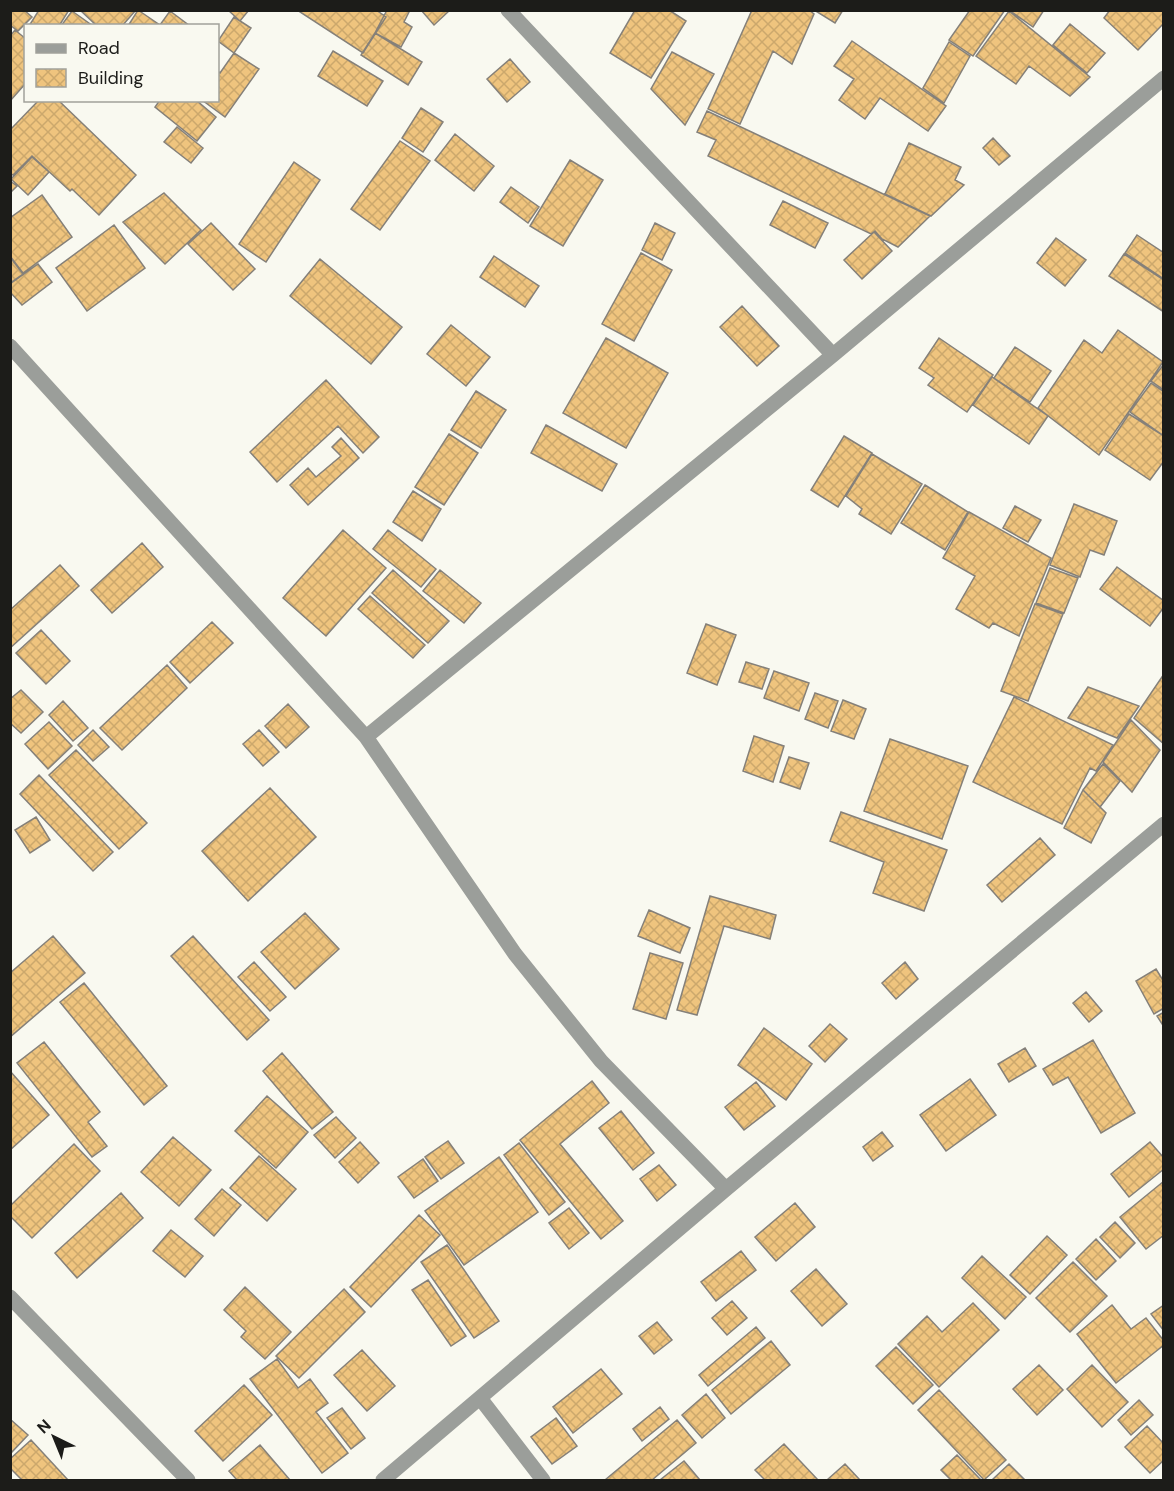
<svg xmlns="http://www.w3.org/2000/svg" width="1174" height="1491" viewBox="0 0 1174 1491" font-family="'DM Sans',sans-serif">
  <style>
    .building { fill: url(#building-cross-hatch); stroke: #858079; stroke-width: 1.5 }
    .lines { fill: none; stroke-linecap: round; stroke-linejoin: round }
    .minor { stroke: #9b9e9a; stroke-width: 15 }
  </style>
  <defs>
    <pattern id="building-cross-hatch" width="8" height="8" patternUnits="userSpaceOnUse" patternTransform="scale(1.5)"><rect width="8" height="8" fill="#efc47e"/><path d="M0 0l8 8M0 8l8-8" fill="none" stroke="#cca86c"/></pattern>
  </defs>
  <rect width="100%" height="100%" fill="#f9f9f0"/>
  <path class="building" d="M10,10H24L32,17L18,31L10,25Z
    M39,10H69L59,26H29Z
    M80,10H136L122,26H97Z
    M138,10L160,25L170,11L190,26H128Z
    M228,10H249L240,21Z
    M297,10H376L386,17L363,53Z
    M387,10H410L404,22L412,27L401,47L375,33Z
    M421,10H450L434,25Z
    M635,10H669L686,21L651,78L610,53Z
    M752,10H809L814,14L792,64L773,51L740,124L708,109Z
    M814,10H843L835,23Z
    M970,10H1005L973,56L949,40Z
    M1009,10H1044L1033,27Z
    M1110,10H1164V23L1138,50L1104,18Z
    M72,11L93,26H61Z
    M1009,11L1090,77L1070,96L1029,66L1016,84L976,56Z
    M234,17L251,28L234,53L218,41Z
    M1070,24L1105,53L1087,73L1053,45Z
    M15,30L26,39V83L10,101V36Z
    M375,33L422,62L408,85L361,55Z
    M852,41L946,106L928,131L880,98L865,119L839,100L854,79L834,66Z
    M949,42L970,56L944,103L923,88Z
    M333,51L383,81L367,106L318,76Z
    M672,52L714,74L685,125L651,89Z
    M234,53L259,69L225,117L202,100H218V71L220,73Z
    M510,59L530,82L507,102L487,79Z
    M39,100H58L136,175L99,215L72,189L70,191L32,156L13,175L10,173V130Z
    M160,100H196L216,117L197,141L155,107Z
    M421,108L443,122L423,152L402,138Z
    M707,111L930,216L898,247L882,239L875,231L871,234L708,156L716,140L697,132Z
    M177,127L203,148L191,163L164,142Z
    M455,134L494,166L474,191L435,160Z
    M993,138L1010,156L999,165L983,148Z
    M400,141L430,161L380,230L351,209Z
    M909,143L961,167L955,180L964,185L931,216L885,194Z
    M32,157L49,172L28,195L11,179Z
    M570,160L603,180L563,246L530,226Z
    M294,162L320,180L266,262L239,244Z
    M10,181L17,186L10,193Z
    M511,187L539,207L528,223L500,202Z
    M164,193L201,230L165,264L123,222Z
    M42,195L72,237L23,273L10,256V218Z
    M783,201L828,223L815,248L770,225Z
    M211,223L255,269L233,290L188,244Z
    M655,223L675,233L662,260L642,250Z
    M114,225L145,268L87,311L56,268Z
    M874,232L892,251L862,279L844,260Z
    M1137,235L1164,253V279L1125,253Z
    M1056,238L1086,260L1065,286L1037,263Z
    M641,253L672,270L634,341L602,324Z
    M1124,254L1164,280V312L1109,276Z
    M494,256L539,286L525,307L480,277Z
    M10,257L23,274L10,283Z
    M320,259L402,327L371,364L290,296Z
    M38,264L52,282L22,305L10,292V284Z
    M742,306L779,346L757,366L720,327Z
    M451,325L490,357L466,386L427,354Z
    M1118,330L1163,362L1099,455L1038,408L1084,340L1102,353Z
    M606,338L668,373L626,448L563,413Z
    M939,338L993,375L967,412L928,385L934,378L919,368Z
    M1015,347L1051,371L1030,402L994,378Z
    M1164,364V390L1151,381Z
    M992,377L1048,416L1029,444L973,405Z
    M326,380L379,437L363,453L338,426L277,482L250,452Z
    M1151,383L1164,392V436L1130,412Z
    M476,391L506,410L481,448L451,430Z
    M1129,414L1164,436V461L1150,480L1105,450Z
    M546,425L617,464L602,491L531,453Z
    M449,434L478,453L444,505L415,487Z
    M844,436L872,453L838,507L811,490Z
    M341,438L359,458L308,505L290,485L308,468L316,477L341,456L332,447Z
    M872,454L922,484L891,534L859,514L862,509L846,496Z
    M925,485L968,512L945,550L901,523Z
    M413,491L441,509L422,541L393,522Z
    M1074,504L1117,521L1104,555L1090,550L1080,577L1050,565Z
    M1015,506L1041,520L1028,542L1003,528Z
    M969,512L1051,558L1019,636L993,623L989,628L956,609L975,576L943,558Z
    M343,530L386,568L326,636L283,598Z
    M388,530L436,569L421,587L373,549Z
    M142,543L163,567L112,613L91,590Z
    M60,565L79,586L10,648V610Z
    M1117,567L1164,601V607L1150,626L1100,589Z
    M1050,568L1078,578L1064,613L1036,603Z
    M393,570L449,621L428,643L372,593Z
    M440,570L481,603L464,623L423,591Z
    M370,596L425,645L413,658L358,609Z
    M1035,604L1063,614L1028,701L1001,691Z
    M212,622L233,643L190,683L170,662Z
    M706,624L736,635L717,685L687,673Z
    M41,630L70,661L46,684L16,653Z
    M746,662L769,669L762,689L739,682Z
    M167,665L187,688L122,750L100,728Z
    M774,671L809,683L799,711L764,698Z
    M1164,674V744L1134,718Z
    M1088,687L1139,706L1117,738L1068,718Z
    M21,690L43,712L21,733L10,723V699Z
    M815,693L838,701L828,728L805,719Z
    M1014,697L1113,745L1096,771L1090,768L1062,824L973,782Z
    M843,700L866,709L854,739L831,731Z
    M63,701L88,728L73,741L49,715Z
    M288,704L309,727L286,748L265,726Z
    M1131,720L1160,750L1132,792L1103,762Z
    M49,722L72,746L48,769L25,744Z
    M93,730L109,747L93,761L78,745Z
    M259,730L279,752L263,766L243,744Z
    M754,736L784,746L773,782L743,771Z
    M890,739L968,766L942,839L864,811Z
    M76,750L147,823L119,849L49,775Z
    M789,757L809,763L800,789L780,782Z
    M1103,764L1120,781L1100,807L1083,790Z
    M39,775L113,852L93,871L20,794Z
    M270,788L316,837L248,901L202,851Z
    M1083,790L1106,813L1091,843L1064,828Z
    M841,812L947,850L924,911L873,893L884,862L830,841Z
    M36,817L50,840L30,853L15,830Z
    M1040,838L1055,855L1002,902L987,885Z
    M710,896L776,915L770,939L724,926L697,1015L677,1010Z
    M649,910L690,928L680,953L638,936Z
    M305,913L339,949L295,989L261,952Z
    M53,936L85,973L10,1037V973Z
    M193,936L269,1020L247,1040L171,956Z
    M650,953L683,963L666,1019L633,1009Z
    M254,962L286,997L270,1011L238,977Z
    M905,962L918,979L896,999L882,983Z
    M1156,969L1164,982V1008L1154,1014L1136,981Z
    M84,983L167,1086L144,1105L60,1002Z
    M1086,992L1102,1011L1089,1022L1073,1003Z
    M1164,1012V1027L1157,1016Z
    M830,1024L847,1039L825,1062L809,1046Z
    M764,1028L812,1064L786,1100L738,1065Z
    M1093,1040L1135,1113L1101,1133L1068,1077L1053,1085L1043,1069Z
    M44,1042L100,1112L88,1122L107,1146L92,1157L17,1063Z
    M1025,1048L1036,1066L1009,1082L998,1064Z
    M282,1053L333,1112L312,1129L263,1071Z
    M10,1071L49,1115L10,1150Z
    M970,1079L996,1115L946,1151L920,1115Z
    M592,1081L609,1103L560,1144L623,1221L601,1239L520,1140Z
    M756,1082L775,1106L744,1130L725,1107Z
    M267,1096L308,1132L276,1168L235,1131Z
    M621,1111L654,1153L633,1170L599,1128Z
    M336,1117L356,1138L335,1158L314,1135Z
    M882,1132L893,1146L873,1161L863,1147Z
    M173,1137L211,1170L179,1206L141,1172Z
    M448,1141L464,1163L441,1179L425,1157Z
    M360,1142L379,1163L358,1183L339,1162Z
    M1150,1142L1164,1158V1169L1129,1197L1111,1174Z
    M519,1143L565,1202L549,1215L504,1155Z
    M74,1144L100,1171L32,1238L10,1216V1206Z
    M259,1156L296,1189L267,1221L230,1188Z
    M499,1157L538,1212L464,1265L425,1211Z
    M423,1159L438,1181L414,1198L398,1177Z
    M659,1165L676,1185L657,1201L640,1179Z
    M1164,1181V1235L1146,1249L1120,1217Z
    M222,1189L241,1205L214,1236L195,1219Z
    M121,1193L143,1218L77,1278L55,1253Z
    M795,1203L815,1227L776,1261L755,1237Z
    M569,1208L589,1233L569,1249L549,1223Z
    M419,1215L440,1235L371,1307L350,1287Z
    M1115,1222L1135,1243L1120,1258L1100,1237Z
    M171,1230L203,1256L185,1277L153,1251Z
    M1047,1236L1067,1255L1030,1294L1010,1275Z
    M1096,1239L1116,1261L1096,1280L1076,1259Z
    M447,1245L499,1321L474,1338L421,1262Z
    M741,1251L756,1270L716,1301L701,1282Z
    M982,1256L1026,1297L1005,1319L962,1278Z
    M1073,1262L1107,1296L1070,1332L1036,1298Z
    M816,1269L847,1304L822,1326L791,1291Z
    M428,1280L466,1336L451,1346L412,1290Z
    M245,1287L291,1332L265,1359L241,1337L246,1331L224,1310Z
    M344,1289L365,1312L299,1378L276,1356Z
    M732,1301L747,1318L727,1335L712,1318Z
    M973,1303L999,1330L939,1387L898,1344L927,1316L942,1332Z
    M1112,1305L1131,1329L1146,1318L1164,1341V1345L1116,1383L1077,1334Z
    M1164,1305V1331L1151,1314Z
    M657,1322L672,1340L654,1354L639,1336Z
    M756,1327L765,1338L708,1386L699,1375Z
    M771,1341L790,1365L731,1414L712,1390Z
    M896,1347L933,1385L913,1404L876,1366Z
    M362,1350L395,1386L367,1411L334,1375Z
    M277,1359L298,1388L310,1379L328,1403L316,1412L348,1453L322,1473L250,1379Z
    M1039,1365L1063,1390L1037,1415L1013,1389Z
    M1092,1365L1128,1402L1102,1427L1067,1389Z
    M601,1369L622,1394L573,1433L553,1407Z
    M244,1385L272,1415L223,1461L195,1431Z
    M939,1390L1006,1460L984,1480L918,1410Z
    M706,1394L725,1418L702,1438L682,1415Z
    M1139,1400L1153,1415L1131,1435L1118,1420Z
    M660,1407L669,1419L642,1441L633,1429Z
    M342,1408L365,1438L351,1449L327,1418Z
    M556,1418L577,1446L552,1464L531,1437Z
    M10,1419L28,1435L10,1454Z
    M677,1420L696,1443L652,1480H605Z
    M1147,1426L1164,1444V1460L1150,1473L1125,1447Z
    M31,1440L68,1480H22L10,1468V1459Z
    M784,1444L818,1480H765L755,1470Z
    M260,1445L290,1480H237L229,1471Z
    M957,1455L980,1479L979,1480H951L941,1470Z
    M684,1461L700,1480H660Z
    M845,1464L860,1480H827Z
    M1009,1464L1025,1480H992Z"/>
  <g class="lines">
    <path class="minor" d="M508,10L833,355
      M10,346L366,737L515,954L601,1061L726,1189
      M366,737L833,355L1164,78
      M10,1297L188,1480
      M480,1398L543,1480
      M383,1480L726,1189L1164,824"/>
  </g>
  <rect width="1174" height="1491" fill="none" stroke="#1c1c19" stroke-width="24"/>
  <rect x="24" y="24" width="195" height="78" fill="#f9f9f0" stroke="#a1a19a" stroke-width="1.5"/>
  <rect x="36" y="44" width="30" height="9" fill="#9b9e9a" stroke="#a1a19a" stroke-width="1.5"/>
  <text x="78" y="54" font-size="18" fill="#1c1c19">Road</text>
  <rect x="36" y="69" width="30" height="18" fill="url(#building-cross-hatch)" stroke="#a1a19a" stroke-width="1.5"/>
  <text x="78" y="84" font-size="18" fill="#1c1c19">Building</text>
  <g transform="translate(54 1437) rotate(317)" stroke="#f9f9f0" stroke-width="4.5" paint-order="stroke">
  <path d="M0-4.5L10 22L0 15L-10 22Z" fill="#1c1c19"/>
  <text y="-9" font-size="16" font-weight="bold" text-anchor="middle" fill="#1c1c19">N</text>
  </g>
</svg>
